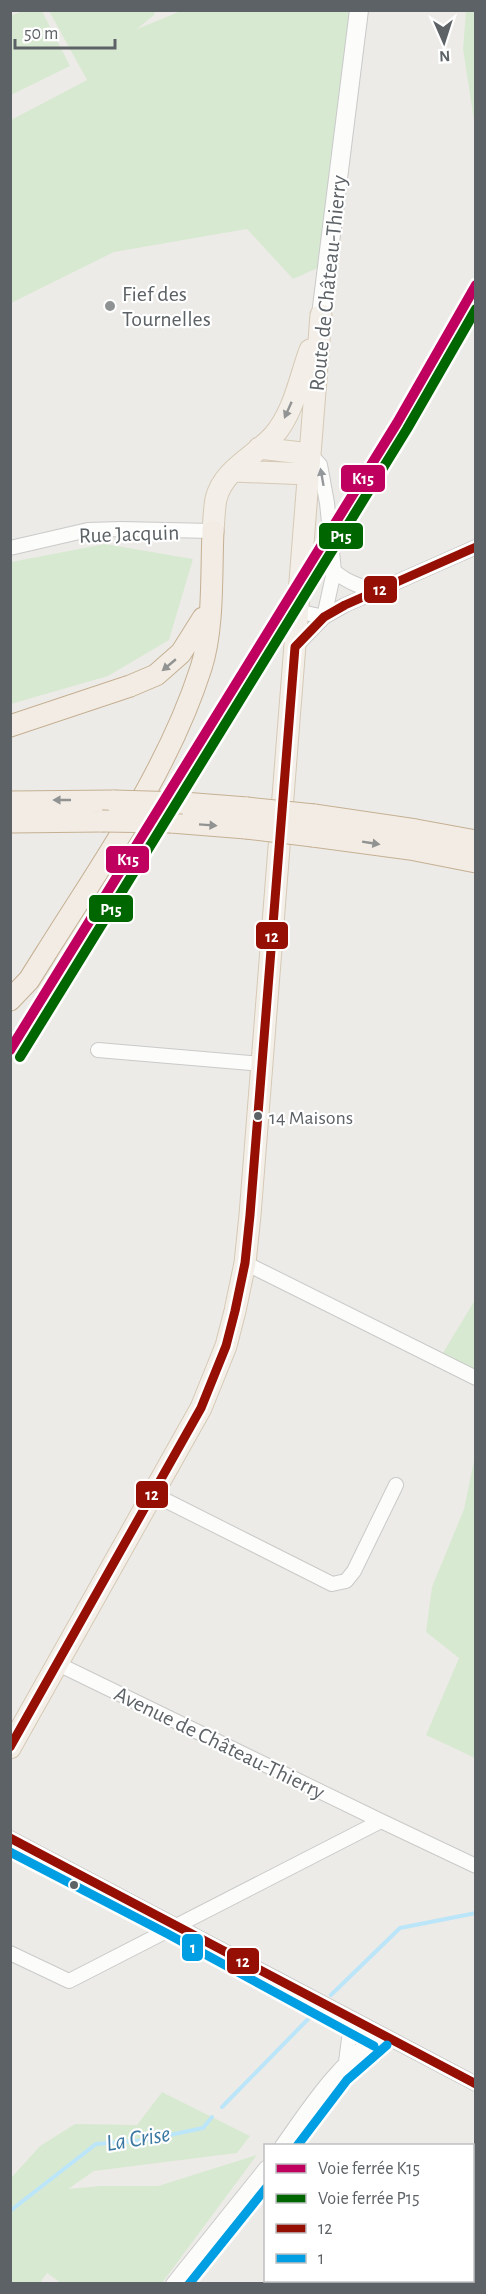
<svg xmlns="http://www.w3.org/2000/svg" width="486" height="2294" viewBox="0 0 486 2294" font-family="'Alegreya Sans',sans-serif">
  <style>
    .green { fill: #d8e9d2 }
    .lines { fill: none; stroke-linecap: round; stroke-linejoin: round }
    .stream { stroke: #bbe5f8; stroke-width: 4 }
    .minor-casing { stroke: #c9cac9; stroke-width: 16 }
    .secondary-casing { stroke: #c9cac9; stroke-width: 20 }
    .primary-casing { stroke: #d5c9b5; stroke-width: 23 }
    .trunk-casing { stroke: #c5b093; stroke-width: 23 }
    .minor { stroke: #fcfcfb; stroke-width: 14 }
    .secondary { stroke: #fcfcfb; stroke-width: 18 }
    .primary { stroke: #f3efe8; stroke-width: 21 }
    .trunk { stroke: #f2ece4; stroke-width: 21 }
    .trunk-bridge-casing { stroke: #c5b093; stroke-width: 23; stroke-linecap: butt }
    .trunk-bridge { stroke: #f2ece4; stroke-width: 21 }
    .bus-1-casing { stroke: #fff; stroke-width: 14 }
    .bus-2-casing { stroke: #fff; stroke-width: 14 }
    .bus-1 { stroke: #960f04; stroke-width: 9 }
    .bus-2 { stroke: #009fe3; stroke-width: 9 }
    .rail-1-casing { stroke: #fff; stroke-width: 15 }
    .rail-2-casing { stroke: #fff; stroke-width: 15 }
    .rail-1 { stroke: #bf005f; stroke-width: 10 }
    .rail-2 { stroke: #060; stroke-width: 10 }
    .oneway { fill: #929394 }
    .oneway2 { fill: #95989a }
    .oneway3 { fill: #919292 }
    .poi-dot { fill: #8f9293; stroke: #fff; stroke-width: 2 }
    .bus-dot { fill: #5d6266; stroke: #fff; stroke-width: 2 }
    .labels { text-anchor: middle; stroke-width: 4.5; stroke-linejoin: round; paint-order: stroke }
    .bus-label { font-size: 20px; fill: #5d6266; stroke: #fff; text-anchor: start }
    .street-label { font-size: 22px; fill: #5d6266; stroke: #fff }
    .poi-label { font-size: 22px; fill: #5d6266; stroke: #fff; text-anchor: start }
    .water-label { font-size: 24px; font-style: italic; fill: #3b79a2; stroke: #fff }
    .line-badge { stroke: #fff; stroke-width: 2 }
    .badge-label { font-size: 16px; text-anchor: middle; font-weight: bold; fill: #fff }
  </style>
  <rect width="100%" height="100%" fill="#edebe7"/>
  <path class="green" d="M22,11H42L70,66L11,95V16Z
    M49,11H155L154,15L137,29L181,11H356L320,267L293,279L247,229L114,252L11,303V120L87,80Z
    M466,11H475V127L463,49Z
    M105,544L193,559L169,640L108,676L11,704V562Z
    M475,1300V1374L441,1356Z
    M475,1456V1758L426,1735L459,1658L426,1632L432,1587L464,1509Z
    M162,2092L250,2136L237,2153L94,2171L68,2189L100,2186H158L257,2155L162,2283H61L47,2273L40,2283H11V2178L40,2146L75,2124L137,2125Z"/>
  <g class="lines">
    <path class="stream" d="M331,1995L400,1928L476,1913
      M222,2107L314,2013
      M10,2211L96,2144L146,2140L203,2128L212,2117"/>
    <defs>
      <path id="minor" d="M310,454L320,465L327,503L334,571C348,583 361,587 380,591
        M10,548L88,530L120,529L213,531
        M297,611L324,617L334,571
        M295,647L324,617L345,605L476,547
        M98,1050L262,1064
        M245,1263L476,1378
        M153,1494L332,1584L346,1581L354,1571L396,1485
        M381,1821L476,1866
        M10,1838C166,1919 320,2003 476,2084
        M10,1953L69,1981L381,1821L58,1664
        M346,2062L349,2039L357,2023
        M282,2146C311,2105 338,2063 380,2035
        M173,2284L266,2168"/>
      <path id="secondary" d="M321,315L359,10"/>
      <path id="primary" d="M259,448L310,454
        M233,471L308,474
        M213,531C214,521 214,509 216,499C223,469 256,456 274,435C294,412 300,377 310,350
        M10,1748L201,1408L226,1346L235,1311L245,1263L250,1215L321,315"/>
      <path id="trunk" d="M10,726L130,686L156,675L181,653L203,618
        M10,802L114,801
        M183,803L247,808
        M314,815L416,830L476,841
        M10,822L102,821
        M171,822L246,828
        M313,836L410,849L476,862
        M10,1000L29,980L46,953C103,862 168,771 201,668C214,628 211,574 213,531"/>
    </defs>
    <use href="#minor" class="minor-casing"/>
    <use href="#secondary" class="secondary-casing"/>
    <use href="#primary" class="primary-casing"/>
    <use href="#trunk" class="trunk-casing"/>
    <use href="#minor" class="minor"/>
    <use href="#secondary" class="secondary"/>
    <use href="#primary" class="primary"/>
    <use href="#trunk" class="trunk"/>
    <defs>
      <path id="trunk-bridge" d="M114,801L183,803
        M247,808L314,815
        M102,821L171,822
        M246,828L313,836"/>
    </defs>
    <use href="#trunk-bridge" class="trunk-bridge-casing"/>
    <use href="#trunk-bridge" class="trunk-bridge"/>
    <defs>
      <path id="bus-1" d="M295,647L324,617L345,605L476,547
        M10,1747L201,1408L226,1346L235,1311L245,1263L250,1215L295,647
        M10,1838L476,2084"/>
      <path id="bus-2" d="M10,1852L166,1933L374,2046
        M297,2146L347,2080L387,2045
        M189,2284L266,2188"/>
    </defs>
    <use href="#bus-1" class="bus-1-casing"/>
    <use href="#bus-2" class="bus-2-casing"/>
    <use href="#bus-1" class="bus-1"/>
    <use href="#bus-2" class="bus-2"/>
    <defs>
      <path id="rail-1" d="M10,1050L397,423L476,285"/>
      <path id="rail-2" d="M20,1057L407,429L476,309"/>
    </defs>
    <use href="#rail-1" class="rail-1-casing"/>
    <use href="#rail-2" class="rail-2-casing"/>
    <use href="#rail-1" class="rail-1"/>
    <use href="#rail-2" class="rail-2"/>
  </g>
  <defs><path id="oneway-solid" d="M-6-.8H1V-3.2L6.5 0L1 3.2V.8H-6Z" transform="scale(1.5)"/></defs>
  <use class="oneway" href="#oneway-solid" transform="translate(288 410) rotate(114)"/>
  <use class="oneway2" href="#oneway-solid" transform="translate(322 477) rotate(-100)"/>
  <g class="oneway3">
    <use href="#oneway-solid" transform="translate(169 665) rotate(140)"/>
    <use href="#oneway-solid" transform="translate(62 800) rotate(-180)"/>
    <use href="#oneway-solid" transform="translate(208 825) rotate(4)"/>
    <use href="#oneway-solid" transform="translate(371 843) rotate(9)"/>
  </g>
  <circle class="poi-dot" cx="110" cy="306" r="6"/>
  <g class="bus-dot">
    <circle cx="258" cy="1116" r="5"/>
    <circle cx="74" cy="1885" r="5"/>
  </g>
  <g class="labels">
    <g class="bus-label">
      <text x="269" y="1124">14 Maisons</text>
    </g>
    <g class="street-label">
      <text transform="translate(327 283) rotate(-84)" y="8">Route de Château-Thierry</text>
      <text transform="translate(129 533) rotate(-2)" y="8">Rue Jacquin</text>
      <text transform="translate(220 1742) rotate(26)" y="8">Avenue de Château-Thierry</text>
    </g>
    <g class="poi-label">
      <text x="122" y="301">Fief des<tspan x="122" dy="25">Tournelles</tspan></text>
    </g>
    <g class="water-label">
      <text transform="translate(138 2138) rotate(-9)" y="8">La Crise</text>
    </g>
  </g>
  <g class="line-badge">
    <rect x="340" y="464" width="46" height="29" rx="6" fill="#bf005f"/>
    <rect x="318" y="522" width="46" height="28" rx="6" fill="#060"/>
    <rect x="363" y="575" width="35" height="29" rx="6" fill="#960f04"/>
    <rect x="105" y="845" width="45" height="29" rx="6" fill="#bf005f"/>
    <rect x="88" y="894" width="46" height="29" rx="6" fill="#060"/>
    <rect x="255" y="921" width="34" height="29" rx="6" fill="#960f04"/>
    <rect x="135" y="1480" width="34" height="29" rx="6" fill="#960f04"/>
    <rect x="181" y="1933" width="23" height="29" rx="6" fill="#009fe3"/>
    <rect x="226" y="1947" width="34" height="28" rx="6" fill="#960f04"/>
  </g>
  <g class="badge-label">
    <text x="363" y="484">K15</text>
    <text x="341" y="542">P15</text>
    <text x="380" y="595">12</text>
    <text x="128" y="865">K15</text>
    <text x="111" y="915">P15</text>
    <text x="272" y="942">12</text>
    <text x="152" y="1500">12</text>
    <text x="193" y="1953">1</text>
    <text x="243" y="1967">12</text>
  </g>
  <rect width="486" height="2294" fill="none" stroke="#5d6266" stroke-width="24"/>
  <rect x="264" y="2144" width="210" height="138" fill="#ffffff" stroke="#bec0c2" stroke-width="1.5"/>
  <rect x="276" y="2164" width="30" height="9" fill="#bf005f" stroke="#bec0c2" stroke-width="1.5"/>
  <text x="318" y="2174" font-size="18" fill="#5d6266">Voie ferrée K15</text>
  <rect x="276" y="2194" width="30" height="9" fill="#006600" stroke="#bec0c2" stroke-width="1.5"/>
  <text x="318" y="2204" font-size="18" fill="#5d6266">Voie ferrée P15</text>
  <rect x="276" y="2224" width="30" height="9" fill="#960f04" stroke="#bec0c2" stroke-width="1.5"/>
  <text x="318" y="2234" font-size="18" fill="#5d6266">12</text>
  <rect x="276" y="2254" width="30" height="9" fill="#009fe3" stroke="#bec0c2" stroke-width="1.5"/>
  <text x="318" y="2264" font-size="18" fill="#5d6266">1</text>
  <g transform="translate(444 42) rotate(177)" stroke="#ffffff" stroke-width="4.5" paint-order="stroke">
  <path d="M0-4.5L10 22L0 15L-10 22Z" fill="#5d6266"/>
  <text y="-9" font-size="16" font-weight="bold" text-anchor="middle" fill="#5d6266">N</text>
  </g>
  <path d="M15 39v9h100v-9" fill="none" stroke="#5d6266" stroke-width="3"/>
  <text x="24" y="39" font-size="18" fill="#5d6266" stroke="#ffffff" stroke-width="4.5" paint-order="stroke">50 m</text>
</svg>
